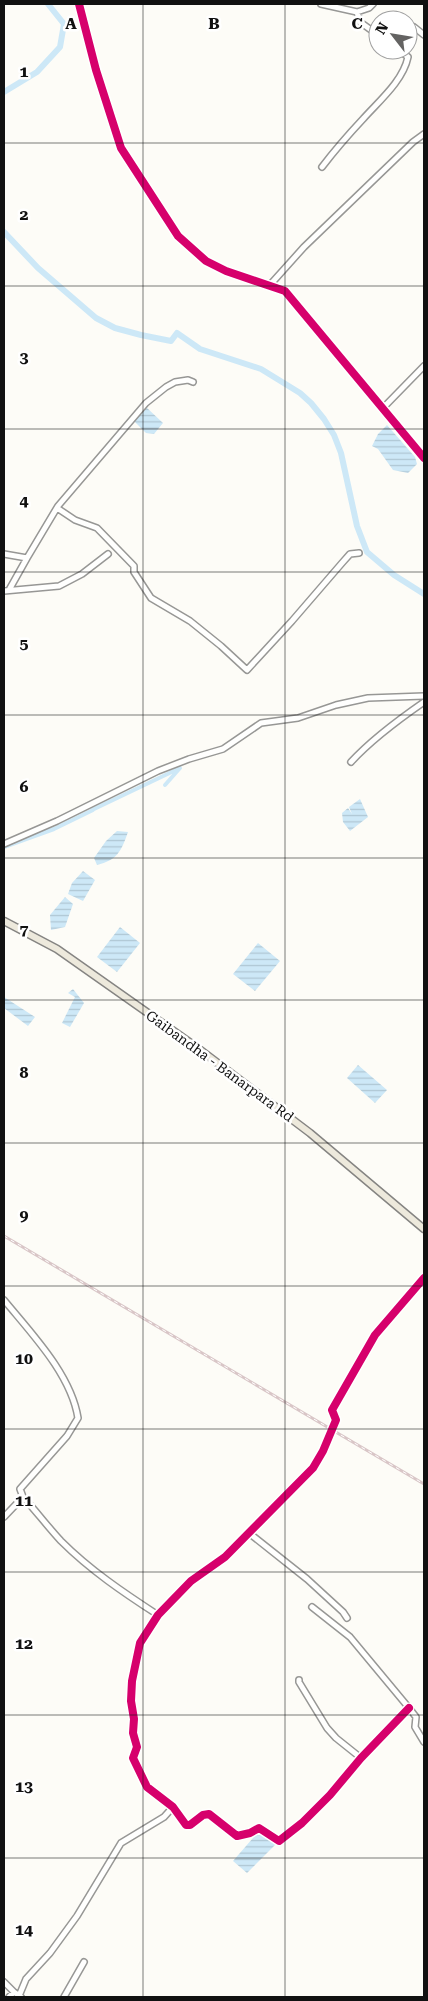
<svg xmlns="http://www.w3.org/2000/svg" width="428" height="2001" viewBox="0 0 428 2001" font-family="'Roboto Serif',serif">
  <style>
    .water { fill: url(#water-rules) }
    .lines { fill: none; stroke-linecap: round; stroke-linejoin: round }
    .canal { stroke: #cde8f7; stroke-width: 4 }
    .river { stroke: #cde8f7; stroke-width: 6 }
    .minor-casing { stroke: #979795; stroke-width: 8 }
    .major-casing { stroke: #858482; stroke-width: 9 }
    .minor { stroke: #fffffe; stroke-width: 5 }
    .major { stroke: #ede9dc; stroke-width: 6 }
    .rail-casing { stroke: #d9c6c7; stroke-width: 3 }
    .rail { stroke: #fff; stroke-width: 1; stroke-dasharray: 4; stroke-linecap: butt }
    .cycleway-casing { stroke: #fff; stroke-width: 11 }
    .cycleway { stroke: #d6006c; stroke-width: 8 }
    .grid { fill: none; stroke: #111; stroke-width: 1; stroke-opacity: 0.55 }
    .labels { text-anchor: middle; stroke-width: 5; stroke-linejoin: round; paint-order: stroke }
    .street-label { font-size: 14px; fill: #111; stroke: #fff }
    .grid-label { font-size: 16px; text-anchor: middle; font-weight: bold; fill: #111; stroke: #fff; stroke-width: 5; stroke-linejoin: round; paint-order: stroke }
  </style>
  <defs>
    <pattern id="water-rules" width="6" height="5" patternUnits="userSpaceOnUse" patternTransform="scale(1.25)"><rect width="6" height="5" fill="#cde8f7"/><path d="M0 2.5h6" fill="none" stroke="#afc6d3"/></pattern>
  </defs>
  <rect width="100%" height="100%" fill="#fdfcf7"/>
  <path class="water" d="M146,407L163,423L154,434L146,433L134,421Z
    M387,425L415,457L417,464L408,473L393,470L378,449L372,446L378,434Z
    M360,799L368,817L350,831L343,822L342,813L348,808L352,814L349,807Z
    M117,831L128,832C121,852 117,860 97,865L94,858L106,841Z
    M83,871L95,880L83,901L68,894L72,883Z
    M65,897L73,904L65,927L51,930L50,915Z
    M120,927L140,943L117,972L97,957Z
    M258,943L280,961L255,991L233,974Z
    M73,989L84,1003L70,1027L62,1023L75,997L68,993Z
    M4,997L35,1017L28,1026L4,1008Z
    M358,1065L387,1090L375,1103L347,1078Z
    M260,1830L276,1844L247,1873L233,1861Z"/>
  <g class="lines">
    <path class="canal" d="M92,810L180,768L165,785
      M4,847L54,829L93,810"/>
    <path class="river" d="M4,92L37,72L60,47L64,24L48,4
      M4,232L38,268L96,318L115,328L141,335L171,341L177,333L200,349L261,369L300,393L311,403L324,419L334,435L341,453L357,526L367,552L394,575L424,594"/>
    <defs>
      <path id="minor" d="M79,4L96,70L121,148L178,236L206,261L226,271L285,291L424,458
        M321,4L357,12L360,22L378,35
        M357,12L369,8L373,4
        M414,27L424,35
        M322,167C335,150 348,135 363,119C379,101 403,81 408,57L399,50
        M269,286L304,247L413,142L424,134
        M382,409L424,366
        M57,508L75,520L97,528L134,566V572L151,598L190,621L221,646L247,670L292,621L342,563L350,554L359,553
        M4,554L27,558L58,506L146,403L166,387L175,382L188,380L193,382
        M9,590L27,558
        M4,591L59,586L82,574L108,554
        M351,762C372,739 398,720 424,702
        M4,844L57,821L158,771L189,759L223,749L261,723L298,718L336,705L368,698L424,696
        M4,1300C31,1333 71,1374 78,1418L67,1436L20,1489L23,1497C36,1511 48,1527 61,1541C90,1570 124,1593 158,1615
        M4,1517L23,1497
        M249,1533L307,1579L343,1612L347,1618
        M312,1607L350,1637L409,1708L416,1717L415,1727L424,1742
        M299,1680V1682L327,1728L336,1738L361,1758
        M409,1708L361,1758L330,1795L302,1823L279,1841L259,1828L250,1833L237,1836L209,1814L203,1815L190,1825H186L173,1807L147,1787L133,1758L137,1747L133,1733L134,1719L131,1701L132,1681L140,1643L158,1615L191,1581L225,1557L313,1468L323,1451L336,1420L332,1410L375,1335L424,1278
        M4,1982L14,1992
        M19,1996L26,1979L50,1953L77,1916L121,1843L164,1817L173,1807
        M9,1997L14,1992L21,1997
        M64,1997L84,1962"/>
      <path id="major" d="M4,921L57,949L199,1049L310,1133L424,1229"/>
    </defs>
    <use href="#minor" class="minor-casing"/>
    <use href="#major" class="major-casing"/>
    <use href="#minor" class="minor"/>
    <use href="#major" class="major"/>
    <defs>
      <path id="rail" d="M4,1236L329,1428
        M334,1431L424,1484"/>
    </defs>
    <use href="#rail" class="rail-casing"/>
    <use href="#rail" class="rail"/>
    <defs>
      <path id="cycleway" d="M79,4L96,70L121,148L178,236L206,261L226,271L285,291L424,458
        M409,1708L361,1758L330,1795L302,1823L279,1841L259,1828L250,1833L237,1836L209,1814L203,1815L190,1825H186L173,1807L147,1787L133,1758L137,1747L133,1733L134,1719L131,1701L132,1681L140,1643L158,1615L191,1581L225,1557L313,1468L323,1451L336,1420L332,1410L375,1335L424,1278"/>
    </defs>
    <use href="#cycleway" class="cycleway-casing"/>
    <use href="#cycleway" class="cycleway"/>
  </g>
  <path class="grid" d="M143,4V1997M285,4V1997M4,143H424M4,286H424M4,429H424M4,572H424M4,715H424M4,858H424M4,1000H424M4,1143H424M4,1286H424M4,1429H424M4,1572H424M4,1715H424M4,1858H424"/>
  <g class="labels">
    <g class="street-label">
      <text transform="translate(220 1066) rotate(36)" y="5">Gaibandha - Banarpara Rd</text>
    </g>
  </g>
  <g class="grid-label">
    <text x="71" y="29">A</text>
    <text x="214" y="29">B</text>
    <text x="357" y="29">C</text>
    <text x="24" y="77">1</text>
    <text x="24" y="220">2</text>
    <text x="24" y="363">3</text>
    <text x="24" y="506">4</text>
    <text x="24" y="649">5</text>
    <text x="24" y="792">6</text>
    <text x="24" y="935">7</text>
    <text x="24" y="1078">8</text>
    <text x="24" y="1221">9</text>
    <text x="24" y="1364">10</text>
    <text x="24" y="1506">11</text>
    <text x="24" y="1649">12</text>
    <text x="24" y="1792">13</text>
    <text x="24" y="1935">14</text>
  </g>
  <rect width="428" height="2001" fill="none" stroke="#111111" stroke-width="10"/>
  <g transform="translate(393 35) rotate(301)"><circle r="24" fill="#ffffff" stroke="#a0a0a0"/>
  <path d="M0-4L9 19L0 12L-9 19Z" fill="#646362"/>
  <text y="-8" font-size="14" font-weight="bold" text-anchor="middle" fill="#111111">N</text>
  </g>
</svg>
